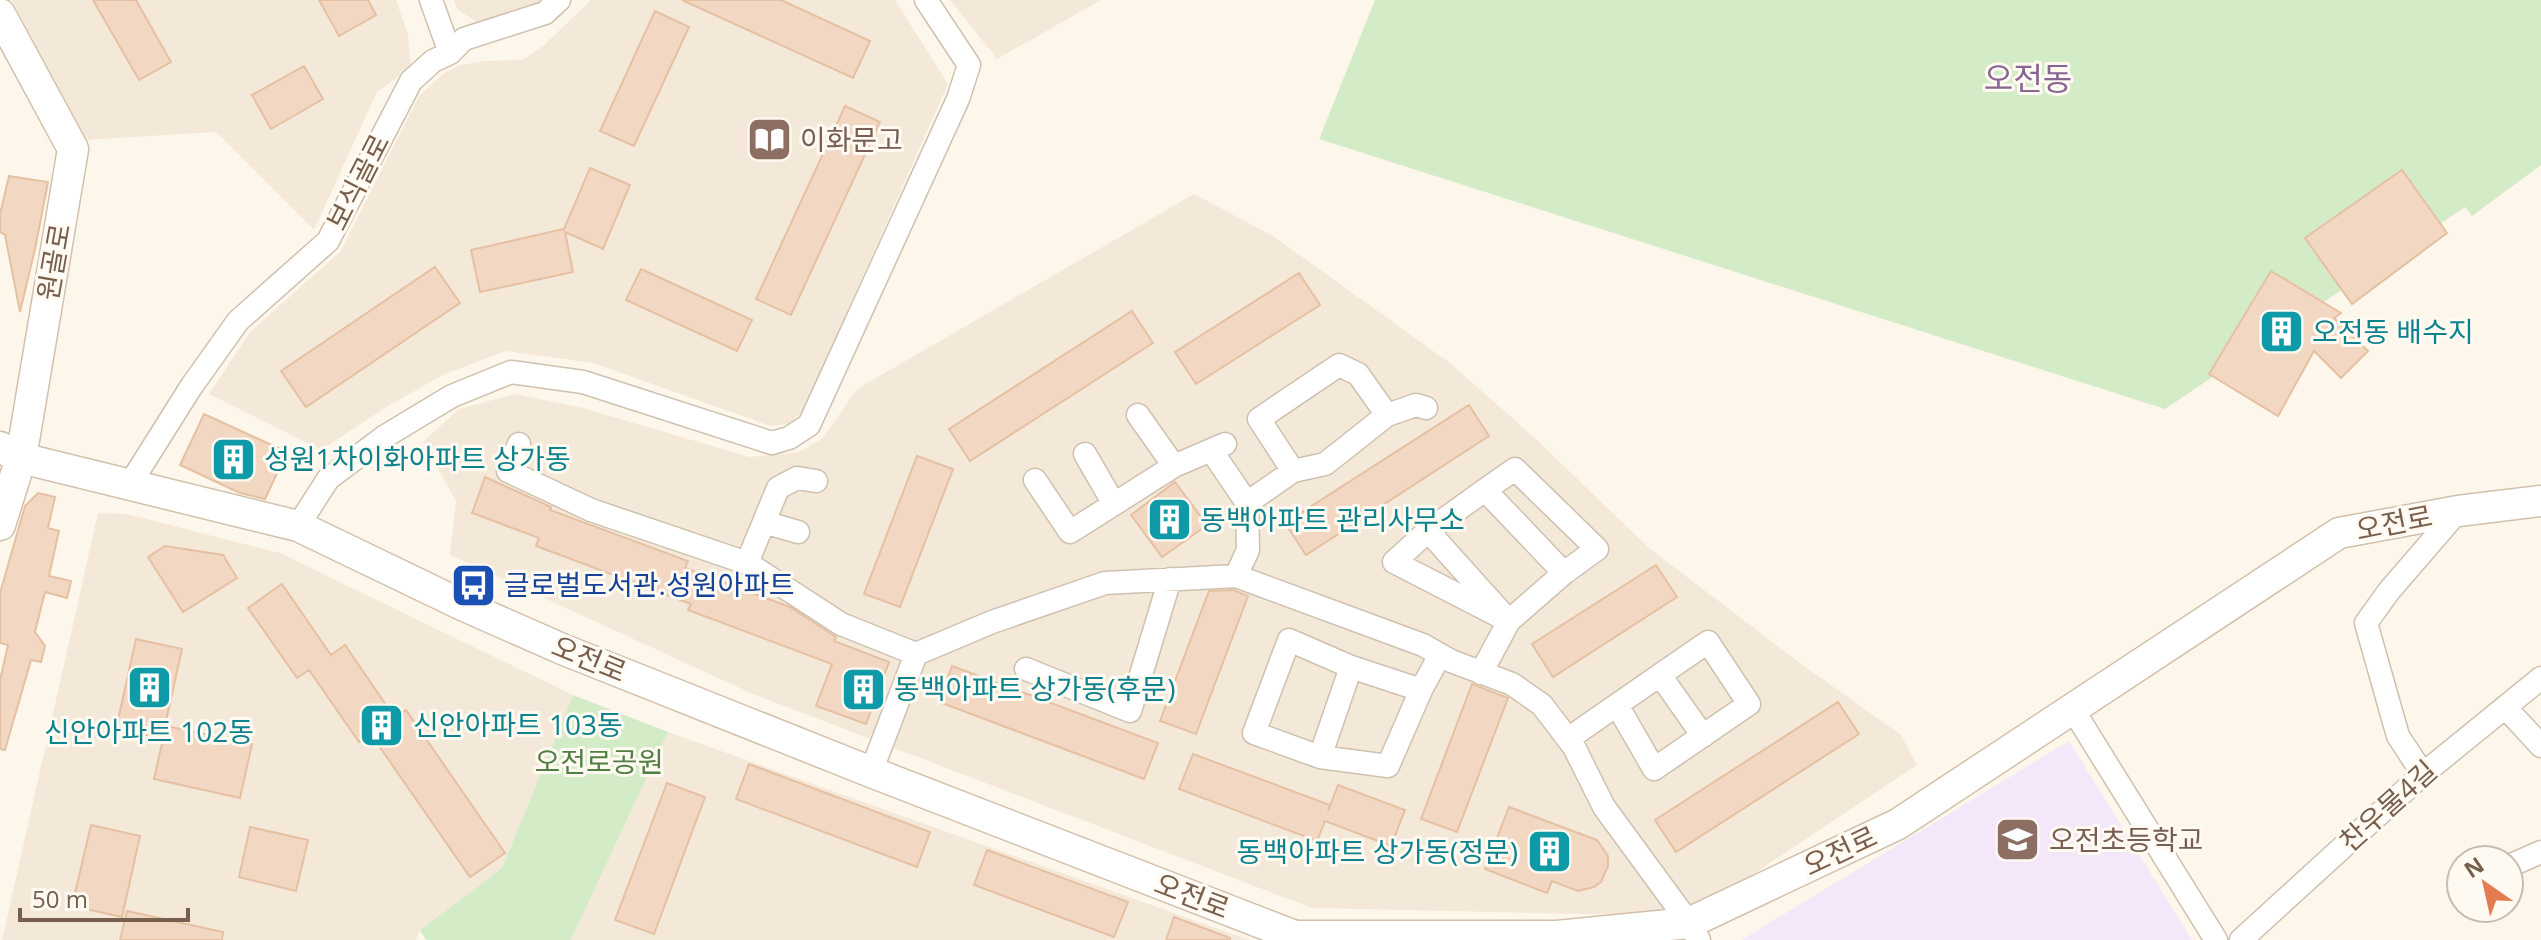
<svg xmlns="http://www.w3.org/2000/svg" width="2541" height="940" viewBox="0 0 2541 940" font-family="'Open Sans','Noto Sans KR',sans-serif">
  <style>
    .residential { fill: #f4e9d9 }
    .education { fill: #f4e7f9 }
    .green { fill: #d4ebc8 }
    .building { fill: #f2d8c2; stroke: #e5c0a2; stroke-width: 2 }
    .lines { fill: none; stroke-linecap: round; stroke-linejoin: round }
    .street-casing { stroke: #cfc0af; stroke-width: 25 }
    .secondary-casing { stroke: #d2c0ad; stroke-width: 33 }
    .street { stroke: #fff; stroke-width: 22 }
    .secondary { stroke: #fff; stroke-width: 30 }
    .labels { text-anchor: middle; stroke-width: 6; stroke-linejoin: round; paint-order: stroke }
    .education-label { font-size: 28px; fill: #785e54; stroke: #fffaf1; text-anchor: start }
    .street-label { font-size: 28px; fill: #785f4d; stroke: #fffaf1 }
    .culture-label { font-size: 28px; fill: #0d838f; stroke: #fffaf1; text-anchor: start }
    .transit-label { font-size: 28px; fill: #164399; stroke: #fffaf1; text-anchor: start }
    .park-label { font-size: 28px; fill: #527e44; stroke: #fffaf1 }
    .quarter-label { font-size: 32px; fill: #876694; stroke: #fffaf1 }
  </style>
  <rect width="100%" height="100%" fill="#fdf7eb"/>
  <path class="residential" d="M12,0H396L408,35L411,67L377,92L314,230L216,132L84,140Z
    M454,0H545L541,3L478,23L457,9Z
    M591,0H895L948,84L803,411L789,424L770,426L593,363L506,351L445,374L388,406L321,450L209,394L251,331L340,252L419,96L444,73L461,65L485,61L523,60L545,44Z
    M950,0H1101L997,59Z
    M1194,194L1273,236L1450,363L1536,439L1649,548L1804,666L1901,735L1917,765L1713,901L1631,915L1312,908L753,694L450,555L456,501L423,442L459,409L515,394L583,408L750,457L799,452L823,438L857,389Z
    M98,513L127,514L280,553L573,695L502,868L420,930L416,940H2Z
    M668,732L1249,940H571Z"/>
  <path class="education" d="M2069,741L2192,940H1743V939Z"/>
  <path class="green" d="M1375,0H2541V165L2472,216L2465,207L2165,409L1319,139Z
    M573,695L668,732L571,940H426L420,930L502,868Z"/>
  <path class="building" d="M93,0H136L171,62L139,80Z
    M319,0H368L376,15L339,36Z
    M682,0H781L870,41L853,78Z
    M655,11L689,27L634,146L600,131Z
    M304,66L323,99L271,129L252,95Z
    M845,106L880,122L791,315L756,299Z
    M590,168L630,185L603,249L565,232L573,272L480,292L471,250L564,229Z
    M2402,170L2447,233L2352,304L2305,238Z
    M9,176L48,182L35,249L20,312L5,235L0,232V214Z
    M435,267L460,303L306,407L281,371Z
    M641,269L752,320L737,351L626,300Z
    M2271,271L2341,313L2334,318L2368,351L2341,378L2314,351L2278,416L2209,374Z
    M1299,273L1320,305L1196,384L1175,352Z
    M1132,311L1153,343L970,461L949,429Z
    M1469,405L1489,436L1306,555L1285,523Z
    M204,414L287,452L265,499L240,493L180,465Z
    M917,456L953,469L900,607L864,594Z
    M485,477L551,507L550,510L688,561L685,568L790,607L836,637L834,641L889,662L866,724L816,706L832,664L688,610L691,604L536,546L539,538L472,513Z
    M1175,482L1207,525L1162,557L1131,515Z
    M38,493L55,497L48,528L59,531L49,576L71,581L67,598L45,592L35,632L45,646L41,662L31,660L5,750L0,749V680L8,645L0,643V593L25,506Z
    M165,546L223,555L237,578L183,612L148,557Z
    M1656,565L1677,597L1553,677L1532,644Z
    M282,584L331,655L345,645L395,718L406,710L505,853L470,877L370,733L359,742L309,670L297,678L248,608Z
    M1233,590L1248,596L1196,734L1160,721L1209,591Z
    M136,639L182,649L162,739L116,729Z
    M952,666L1158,743L1144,779L939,702Z
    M1472,684L1508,698L1457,832L1421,819Z
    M1838,702L1859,734L1676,852L1655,820Z
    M166,726L252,744L240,798L154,779Z
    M1193,754L1330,805L1328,811L1338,785L1405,810L1391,846L1325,821L1317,841L1179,789Z
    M749,764L930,832L917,867L736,799Z
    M667,783L705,797L654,934L615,920Z
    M1509,807L1597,840L1608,856V866L1601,882L1594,887L1578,891L1552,881L1547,893L1485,869Z
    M91,825L140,836L122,917L72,906Z
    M250,827L308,840L296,891L239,877Z
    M987,850L1128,902L1114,937L974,885Z
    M127,911L223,932L222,940H120Z
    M1174,917L1230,938V940H1166Z"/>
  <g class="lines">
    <defs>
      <path id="street" d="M431,0L450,53
        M1138,415L1174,466
        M1387,415L1416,405L1426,408
        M519,444L508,471L591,510L747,563L841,624L916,654L992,622L1105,583L1236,576L1423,645L1451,661L1512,684L1542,705L1574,747L1604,807L1689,923L1699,940
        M1211,450L1247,503
        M1085,454L1114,504
        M1035,480L1070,532L1174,466L1225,444
        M130,484L191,387L238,321L328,241L411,81L433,61L450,53L464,39L545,13L559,0
        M1485,490L1515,469L1597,549L1564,573
        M764,522L798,532
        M298,526L328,479L384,437L452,396L511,372L583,382L772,443L789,438L809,425L958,99L969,65L926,0
        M1428,531L1394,562L1497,615
        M747,563L778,488L797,478L816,481
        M1236,576L1248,550L1247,503L1293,471L1325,464L1387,415L1358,374L1339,365L1259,419L1293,471
        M1026,669L1130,711L1170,579
        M1481,673L1509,621L1564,573L1485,490L1428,531L1509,621
        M1660,675L1703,736
        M1421,690L1351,667L1289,640L1254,733L1320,757L1388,766L1421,690L1440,655
        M2505,707L2541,746
        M2072,708L2216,940
        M1568,739C1614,707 1661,674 1708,642L1749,704L1654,769L1617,705
        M1320,757L1351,667
        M871,772L916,654
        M2423,774L2398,736L2366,623L2389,591L2458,511
        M2509,866L2541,852
        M2241,940L2423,774L2541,678"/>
      <path id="secondary" d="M0,14L73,149L21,458L0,525
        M0,447L21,458L298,526L460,604L562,649L871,772L1295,936H1557L1689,923L1898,824L2339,533L2458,511L2541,501"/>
    </defs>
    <use href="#street" class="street-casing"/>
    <use href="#secondary" class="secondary-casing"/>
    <use href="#street" class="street"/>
    <use href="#secondary" class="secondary"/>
  </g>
  <defs>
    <symbol id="library-square" viewBox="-11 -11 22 22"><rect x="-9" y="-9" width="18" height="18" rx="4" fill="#8d6e63" stroke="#fffaf1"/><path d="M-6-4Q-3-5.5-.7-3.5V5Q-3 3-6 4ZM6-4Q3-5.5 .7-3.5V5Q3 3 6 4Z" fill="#fff"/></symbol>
    <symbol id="building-square" viewBox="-11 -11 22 22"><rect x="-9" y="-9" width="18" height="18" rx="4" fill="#0f9aa8" stroke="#fffaf1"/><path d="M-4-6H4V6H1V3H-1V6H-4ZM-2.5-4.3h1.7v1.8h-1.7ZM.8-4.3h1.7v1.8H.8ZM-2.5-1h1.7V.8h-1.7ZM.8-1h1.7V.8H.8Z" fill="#fff"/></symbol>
    <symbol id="bus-square" viewBox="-11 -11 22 22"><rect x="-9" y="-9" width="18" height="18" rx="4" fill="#1a4fb4" stroke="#fffaf1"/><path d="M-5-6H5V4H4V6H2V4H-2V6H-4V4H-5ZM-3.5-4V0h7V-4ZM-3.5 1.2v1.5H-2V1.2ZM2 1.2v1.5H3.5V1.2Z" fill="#fff"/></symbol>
    <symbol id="school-square" viewBox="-11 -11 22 22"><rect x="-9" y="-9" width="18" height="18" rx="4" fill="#8d6e63" stroke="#fffaf1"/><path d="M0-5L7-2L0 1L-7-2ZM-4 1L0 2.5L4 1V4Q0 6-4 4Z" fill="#fff"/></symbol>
  </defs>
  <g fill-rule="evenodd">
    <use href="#library-square" x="744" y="114" width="51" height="51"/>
    <use href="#building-square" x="2256" y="306" width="51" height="51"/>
    <use href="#building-square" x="208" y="434" width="51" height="51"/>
    <use href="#building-square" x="1144" y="494" width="51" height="51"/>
    <use href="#bus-square" x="448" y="560" width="51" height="51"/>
    <use href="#building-square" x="124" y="662" width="51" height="51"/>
    <use href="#building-square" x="838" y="664" width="51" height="51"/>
    <use href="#building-square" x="356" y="700" width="51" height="51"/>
    <use href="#school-square" x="1992" y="814" width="51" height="51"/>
    <use href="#building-square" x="1524" y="826" width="51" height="51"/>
  </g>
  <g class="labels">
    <g class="education-label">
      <text x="800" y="150">이화문고</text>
      <text x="2049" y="850">오전초등학교</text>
    </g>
    <g class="street-label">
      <text transform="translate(358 182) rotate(-63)" y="10">보식골로</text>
      <text transform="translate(54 262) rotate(-80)" y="10">원골로</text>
      <text transform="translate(2394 523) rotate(-11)" y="10">오전로</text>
      <text transform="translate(589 659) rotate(22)" y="10">오전로</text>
      <text transform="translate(2388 806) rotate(-42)" y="10">찬우물4길</text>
      <text transform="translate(1840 851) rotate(-25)" y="10">오전로</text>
      <text transform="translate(1192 896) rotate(21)" y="10">오전로</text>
    </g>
    <g class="culture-label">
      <text x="2312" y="342">오전동 배수지</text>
      <text x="264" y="469">성원1차이화아파트 상가동</text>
      <text x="1200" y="530">동백아파트 관리사무소</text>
      <text x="894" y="699">동백아파트 상가동(후문)</text>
      <text x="413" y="735">신안아파트 103동</text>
      <text x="149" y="742" text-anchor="middle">신안아파트 102동</text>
      <text x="1518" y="862" text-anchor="end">동백아파트 상가동(정문)</text>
    </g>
    <g class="transit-label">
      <text x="504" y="595">글로벌도서관.성원아파트</text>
    </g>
    <g class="park-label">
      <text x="599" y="772">오전로공원</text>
    </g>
    <g class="quarter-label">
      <text x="2028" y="90">오전동</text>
    </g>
  </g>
  <g transform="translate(2485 884) rotate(326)"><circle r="38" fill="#fffaf1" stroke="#c9bcaf" stroke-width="2"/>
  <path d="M0-6L14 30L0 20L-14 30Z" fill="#e57c51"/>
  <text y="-12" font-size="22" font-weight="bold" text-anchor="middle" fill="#785f4d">N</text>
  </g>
  <path d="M20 908v12h168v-12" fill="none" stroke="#785f4d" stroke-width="4"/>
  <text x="32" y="908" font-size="24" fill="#785f4d" stroke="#fffaf1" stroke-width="6" paint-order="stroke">50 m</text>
</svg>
